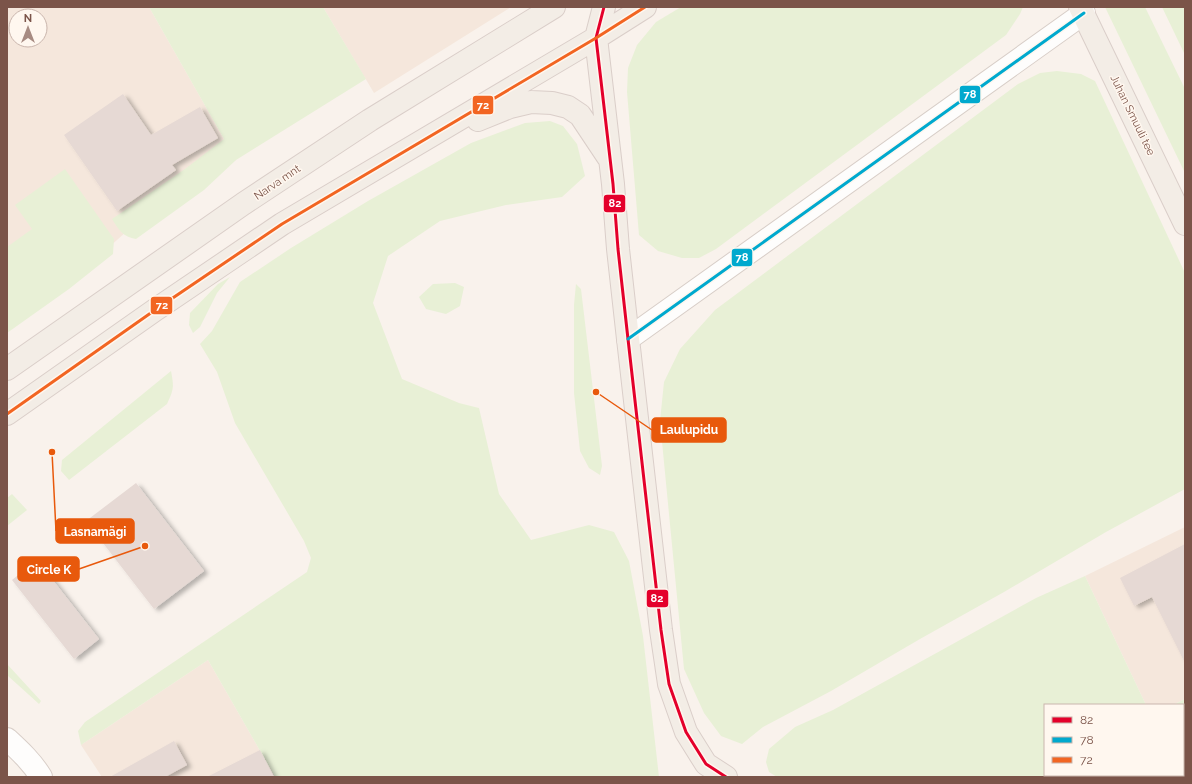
<svg xmlns="http://www.w3.org/2000/svg" width="1192" height="784" viewBox="0 0 1192 784" font-family="Raleway,sans-serif">
  <style>
    .residential { fill: #f5e7dc; fill-rule: evenodd }
    .green { fill: #e8f0d6 }
    .building { fill: #e6d9d4; filter: url(#shadow) }
    .lines { fill: none; stroke-linecap: round; stroke-linejoin: round }
    .minor-casing { stroke: #d8cec8; stroke-width: 24 }
    .major-casing { stroke: #dacec9; stroke-width: 24 }
    .minor { stroke: #fefdfc; stroke-width: 22 }
    .major { stroke: #f3ede6; stroke-width: 22 }
    .bus-1-casing { stroke: #fff7ef; stroke-width: 6 }
    .bus-2-casing { stroke: #fff7ef; stroke-width: 6 }
    .bus-3-casing { stroke: #fff7ef; stroke-width: 6 }
    .bus-1 { stroke: #e4002b; stroke-width: 3 }
    .bus-2 { stroke: #00a9ce; stroke-width: 3 }
    .bus-3 { stroke: #f26522; stroke-width: 3 }
    .labels { text-anchor: middle; stroke-width: 3; stroke-linejoin: round; paint-order: stroke }
    .street-label { font-size: 11px; fill: #7b5449; stroke: #fff7ef }
    .leader { fill: none; stroke: #e8590c; stroke-width: 1.5 }
    .callout-dot { fill: #e8590c; stroke: #fff7ef; stroke-width: 1.5 }
    .callout { fill: #e8590c; stroke: #e8590c; stroke-width: 1.5 }
    .callout-label { font-size: 12px; text-anchor: middle; font-weight: bold; fill: #fff }
    .line-badge { stroke: #fff7ef; stroke-width: 1.5 }
    .badge-label { font-size: 11px; text-anchor: middle; font-weight: bold; fill: #fff }
  </style>
  <defs>
    <filter id="shadow"><feDropShadow dx="4.5" dy="2.5" stdDeviation="2" flood-color="#0004"/></filter>
  </defs>
  <rect width="100%" height="100%" fill="#f9f2ec"/>
  <path class="residential" d="M7,7H149L236,160L127,231L66,286L7,326ZM16,16H40V40H16Z
    M323,7H511L374,93Z
    M1185,527V699L1173,705H1146L1085,576Z
    M208,660L275,777H102L81,745Z"/>
  <path class="green" d="M149,7H323L366,79L236,160L204,190L136,239C123,237 119,230 112,219L185,169L224,139Z
    M681,7H1023L1020,14L1006,35L716,249L699,258H682L658,251L639,235L627,92L628,68L637,45L656,22Z
    M1105,7H1145L1185,89V173Z
    M1162,7H1185V55Z
    M1057,71L1081,74L1095,81L1185,273V489L1106,532L1004,592L920,639L831,691L763,727L742,744L721,736L704,713L684,669L660,421L664,382L680,349L715,310L1018,84L1040,73Z
    M550,121L563,126L577,144L585,176L562,197L506,205L440,221L388,256L373,303L402,379L459,403L479,408L499,494L531,540L589,525L614,532L629,561L643,636L659,777H275L208,660L81,745L78,731L85,722L307,572L311,558L304,541L235,423L217,372L200,344L212,331L240,282L291,248L368,201L471,143L525,123Z
    M65,169L114,239L113,254L69,289L7,333V247L32,229L15,205Z
    M230,277L217,293L200,327L193,333L189,325L190,313L218,284Z
    M455,283L464,287L460,306L446,314L426,309L419,297L433,284Z
    M576,284L581,289L602,466L600,475L589,468L580,451L574,393V305Z
    M171,371C174,387 174,389 167,404L69,480L61,471L62,460Z
    M12,494L27,510L7,526V498Z
    M1085,576L1146,705H1045V775H1183V705H1173L1185,699V777H777L769,772L766,762L769,749L795,727L833,710L1036,598Z
    M7,664L41,701L39,704L7,675Z"/>
  <path class="building" d="M123,94L151,135L200,107L218,138L172,165L176,170L117,211L64,135Z
    M136,483L204,571L154,609L86,521Z
    M1185,544V663L1152,597L1134,606L1120,578Z
    M37,560L99,639L74,659L12,580Z
    M174,741L187,765L165,777H110Z
    M260,750L274,777H207Z"/>
  <g class="lines">
    <defs>
      <path id="minor" d="M628,339L1084,13
        M7,739C20,751 32,762 41,777"/>
      <path id="major" d="M604,7L596,38L613,184L618,249L628,339L661,630L669,684L686,732L706,764L726,777
        M1080,7L1185,224
        M478,120L510,107L531,102L552,103L568,107L580,115L608,157
        M7,369L243,204L370,120L554,7
        M7,414L155,310L282,224L596,38L645,7"/>
    </defs>
    <use href="#minor" class="minor-casing"/>
    <use href="#major" class="major-casing"/>
    <use href="#minor" class="minor"/>
    <use href="#major" class="major"/>
    <defs>
      <path id="bus-1" d="M604,7L596,38L613,184L618,249L628,339L661,630L669,684L686,732L706,764L726,777"/>
      <path id="bus-2" d="M628,339L1084,13"/>
      <path id="bus-3" d="M7,414L155,310L282,224L596,38L645,7"/>
    </defs>
    <use href="#bus-1" class="bus-1-casing"/>
    <use href="#bus-2" class="bus-2-casing"/>
    <use href="#bus-3" class="bus-3-casing"/>
    <use href="#bus-1" class="bus-1"/>
    <use href="#bus-2" class="bus-2"/>
    <use href="#bus-3" class="bus-3"/>
  </g>
  <g class="labels">
    <g class="street-label">
      <text transform="translate(1133 115) rotate(64)" y="4">Juhan Smuuli tee</text>
      <text transform="translate(277 182) rotate(-34)" y="4">Narva mnt</text>
    </g>
  </g>
  <path class="leader" d="M596 392L652 430M52 452L56 531M145 546L79 569"/>
  <g class="callout-dot">
    <circle cx="596" cy="392" r="4"/>
    <circle cx="52" cy="452" r="4"/>
    <circle cx="145" cy="546" r="4"/>
  </g>
  <g class="callout">
    <rect x="652" y="418" width="74" height="24" rx="4"/>
    <rect x="56" y="519" width="78" height="24" rx="4"/>
    <rect x="18" y="557" width="61" height="24" rx="4"/>
  </g>
  <g class="callout-label">
    <text x="689" y="434">Laulupidu</text>
    <text x="95" y="536">Lasnamägi</text>
    <text x="49" y="574">Circle K</text>
  </g>
  <g class="line-badge">
    <rect x="959" y="85" width="22" height="19" rx="4" fill="#00a9ce"/>
    <rect x="472" y="95" width="22" height="20" rx="4" fill="#f26522"/>
    <rect x="603" y="194" width="23" height="19" rx="4" fill="#e4002b"/>
    <rect x="731" y="248" width="22" height="19" rx="4" fill="#00a9ce"/>
    <rect x="150" y="296" width="23" height="19" rx="4" fill="#f26522"/>
    <rect x="646" y="589" width="23" height="19" rx="4" fill="#e4002b"/>
  </g>
  <g class="badge-label">
    <text x="970" y="98">78</text>
    <text x="483" y="109">72</text>
    <text x="615" y="207">82</text>
    <text x="742" y="261">78</text>
    <text x="162" y="309">72</text>
    <text x="657" y="602">82</text>
  </g>
  <rect width="1192" height="784" fill="none" stroke="#7b5449" stroke-width="16"/>
  <rect x="1044" y="704" width="140" height="72" fill="#fff7ef" stroke="#cab6ad"/>
  <rect x="1052" y="717" width="20" height="6" fill="#e4002b" stroke="#cab6ad"/>
  <text x="1080" y="724" font-size="12" fill="#7b5449">82</text>
  <rect x="1052" y="737" width="20" height="6" fill="#00a9ce" stroke="#cab6ad"/>
  <text x="1080" y="744" font-size="12" fill="#7b5449">78</text>
  <rect x="1052" y="757" width="20" height="6" fill="#f26522" stroke="#cab6ad"/>
  <text x="1080" y="764" font-size="12" fill="#7b5449">72</text>
  <g transform="translate(28 28)"><circle r="19" fill="#fff7ef" stroke="#cab6ad"/>
  <path d="M0-3L7 15L0 10L-7 15Z" fill="#a78b82"/>
  <text y="-6" font-size="11" font-weight="bold" text-anchor="middle" fill="#7b5449">N</text>
  </g>
</svg>
